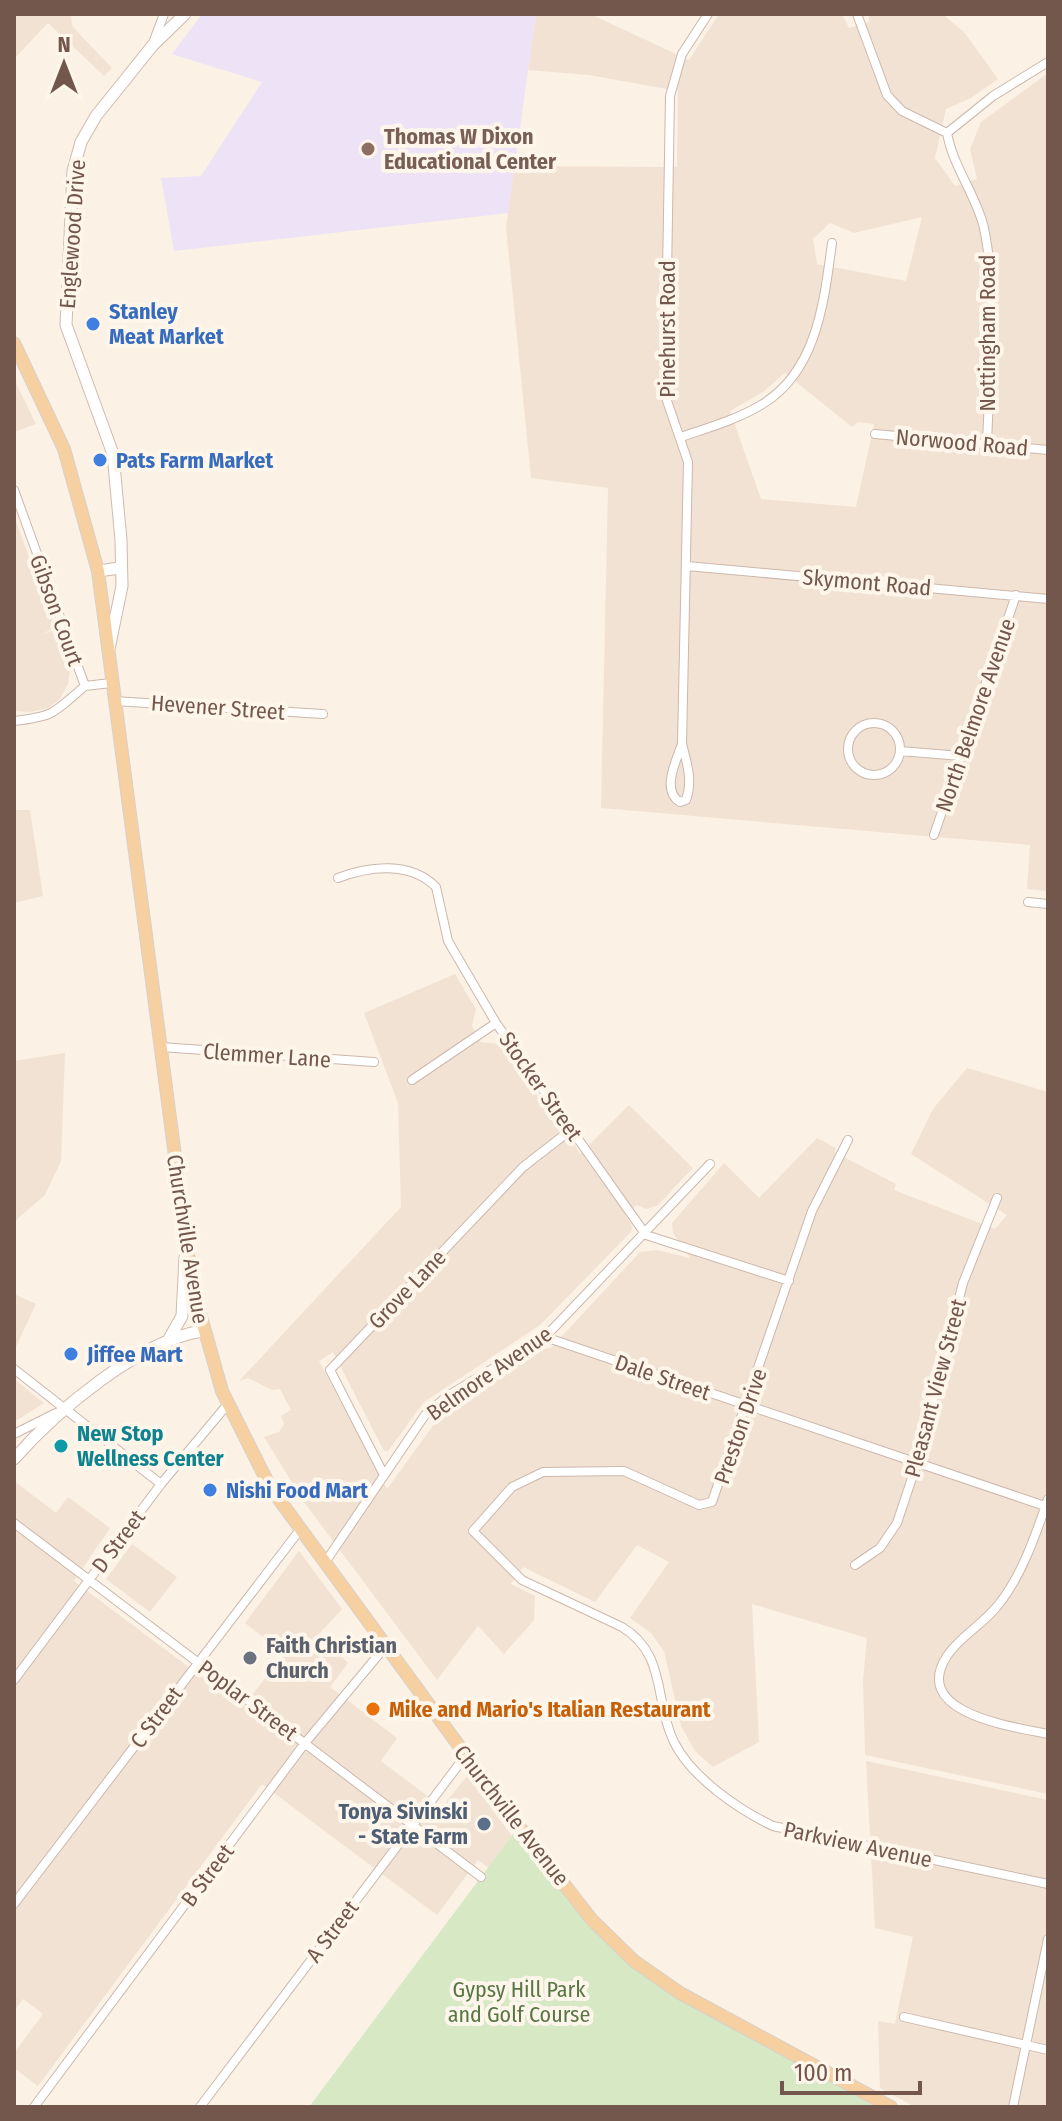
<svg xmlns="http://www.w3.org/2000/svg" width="1062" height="2121" viewBox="0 0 1062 2121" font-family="'Fira Sans Condensed',sans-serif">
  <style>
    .residential { fill: #f2e2d4; fill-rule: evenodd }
    .education { fill: #eee2f7 }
    .green { fill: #d6e8c4 }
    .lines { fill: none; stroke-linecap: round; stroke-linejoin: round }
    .street-casing { stroke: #ccb8ac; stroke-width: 10 }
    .secondary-casing { stroke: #d1baac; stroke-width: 13 }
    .primary-casing { stroke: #d8d0cd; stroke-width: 14 }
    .street { stroke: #fff; stroke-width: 8 }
    .secondary { stroke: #fff; stroke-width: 11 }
    .primary { stroke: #f7d0a1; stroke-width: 12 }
    .education-dot { fill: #8d6e63; stroke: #fef5eb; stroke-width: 3 }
    .shop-dot { fill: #3f7fe0; stroke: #fef5eb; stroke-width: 3 }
    .culture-dot { fill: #0f9aa8; stroke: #fef5eb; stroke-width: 3 }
    .worship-dot { fill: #6b7280; stroke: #fef5eb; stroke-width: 3 }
    .food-dot { fill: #e8710a; stroke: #fef5eb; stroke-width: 3 }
    .service-dot { fill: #5c6f8a; stroke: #fef5eb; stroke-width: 3 }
    .labels { text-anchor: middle; stroke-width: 8; stroke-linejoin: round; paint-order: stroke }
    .education-label { font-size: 22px; font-weight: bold; fill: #785e54; stroke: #fef5eb; text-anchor: start }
    .street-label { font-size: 22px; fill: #73574c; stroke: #fef5eb }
    .shop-label { font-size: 22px; font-weight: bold; fill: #366cbe; stroke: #fef5eb; text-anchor: start }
    .culture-label { font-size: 22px; font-weight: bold; fill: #0d838f; stroke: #fef5eb; text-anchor: start }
    .worship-label { font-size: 22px; font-weight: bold; fill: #5b616d; stroke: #fef5eb; text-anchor: start }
    .food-label { font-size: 22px; font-weight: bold; fill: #c56008; stroke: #fef5eb; text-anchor: start }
    .service-label { font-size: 22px; font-weight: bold; fill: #4e5e75; stroke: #fef5eb; text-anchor: end }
    .park-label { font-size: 22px; fill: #577844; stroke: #fef5eb }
  </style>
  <rect width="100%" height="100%" fill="#fbf1e5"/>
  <path class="residential" d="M14,14H71L72,26L112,68L104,76L48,23L14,59Z
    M536,14H590L689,60L719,14H842L849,28L869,22V14H942L964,32L998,79L971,98L946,109L935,158L955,186L977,179L970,149L981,122L1048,73V891L1027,889L1030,845L601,808L608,488L531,478L506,227L514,166L677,167L678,91L589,75L528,70ZM922,217L906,281L817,264L813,239L830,223L854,233ZM785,373L852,427L858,422L874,424L856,507L761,499L730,411L763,392Z
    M14,379L36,424L14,432Z
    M14,516L55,627L41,635L56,629L70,669L68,684L59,700L48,708L31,712L14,711Z
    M14,810H30L43,896L14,903Z
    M455,974L476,1009L472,1026L481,1042L499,1044L559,1125L558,1130L567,1143L571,1139L580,1154L629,1105L693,1168L657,1206L646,1209L637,1205L625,1215L632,1226L631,1232L540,1325L424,1402L388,1451H384L333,1352L319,1361L387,1489L443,1412L543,1349L551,1348L640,1252L657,1250L690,1258L673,1233L672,1223L724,1163L759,1198L817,1138L836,1148L834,1152L896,1184L894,1190L995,1229L1007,1215L911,1154L933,1109L967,1068L1048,1092V1794L865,1755L863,1680L867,1638L752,1604L759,1742L713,1767L695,1751L681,1726L664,1651L651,1633L630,1618L669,1562L637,1545L595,1602L523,1567L511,1584L535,1596L534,1620L504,1654L478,1626L437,1680L304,1502L264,1437L279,1432L284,1424L281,1416L291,1410L280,1389L272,1390L248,1378L239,1381L401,1207L398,1103L364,1013Z
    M65,1053L61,1161L45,1195L14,1222V1061Z
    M14,1294L36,1304L14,1351Z
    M14,1379L44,1403L14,1422Z
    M14,1481L56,1513L68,1497L110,1528L74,1581L242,1707L285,1654L245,1623L299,1551L342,1609L319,1634L348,1663L330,1687L397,1738L381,1761L442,1807L467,1776L512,1836L489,1868L478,1860L437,1915L262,1784L38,2086L14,2068V2053L43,2014L23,1999L14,2011Z
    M132,1544L177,1577L150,1612L106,1579Z
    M866,1761L1048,1800V2107H915L880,2088L878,2021L895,2024L913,1937L875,1928Z"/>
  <path class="education" d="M202,14H536L508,213L174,251L161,178L201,176L262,82L172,54Z"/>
  <path class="green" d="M517,1829L572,1902L694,2007L876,2107H309Z"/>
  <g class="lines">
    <defs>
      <path id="street" d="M857,14L887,95L902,111L947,133
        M153,43L164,14
        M947,133C953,166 974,192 983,224C998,286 989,380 987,445
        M947,133L993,96L1048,62
        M875,434L1048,450
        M681,437C707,428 736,420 761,405C817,372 824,302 832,243
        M14,490L85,686
        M687,566L1048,599
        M114,701L323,714
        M14,721C57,716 54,712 85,686L111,683
        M848 749a26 26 0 1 1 52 0a26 26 0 1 1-52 0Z
        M682,744C676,761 661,791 680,802L686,800C693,781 687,763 682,744L688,462L665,395L670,96L682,54L708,14
        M900,751L961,756
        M934,835L1016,595
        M338,878C369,866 410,861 436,887L448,941L496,1023L646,1235L789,1281
        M1028,902L1048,904
        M161,1047L374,1062
        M412,1080L496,1023
        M848,1140L812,1211L712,1502L699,1505L624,1471L543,1472L512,1487L473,1531L522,1580L622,1627C667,1654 654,1701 674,1742C691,1777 739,1810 773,1826L1048,1884
        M545,1337L1048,1507
        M14,1369L161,1484
        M14,1434L56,1413
        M384,1475L330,1370L523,1167L572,1129
        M1048,1499C1036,1534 1022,1575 999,1604C984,1624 960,1636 947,1656C909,1714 1016,1727 1048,1734
        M14,1523L481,1877
        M324,1564L425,1415L446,1397L545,1337L710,1164
        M855,1565L880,1548L897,1523L917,1463L963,1283L997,1198
        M14,1680L161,1484L227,1405
        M14,1904L299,1531
        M904,2017L1048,2050
        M34,2107L305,1743L385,1647
        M200,2107L466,1755
        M1013,2107L1048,1939"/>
      <path id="secondary" d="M98,571L120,568
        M109,649L122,586L121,540L113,454L66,325L73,171L81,142L96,116L153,45L185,14
        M169,1339L182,1316L185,1257
        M14,1459C56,1411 139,1341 202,1331"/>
      <path id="primary" d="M14,343L64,449L98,571L192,1285L222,1391L270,1487L500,1802L592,1920L634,1961L680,1993L891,2107"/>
    </defs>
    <use href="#street" class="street-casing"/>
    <use href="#secondary" class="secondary-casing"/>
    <use href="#primary" class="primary-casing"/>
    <use href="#street" class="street"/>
    <use href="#secondary" class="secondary"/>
    <use href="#primary" class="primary"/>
  </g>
  <circle class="education-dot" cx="368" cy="149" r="8"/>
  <g class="shop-dot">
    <circle cx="93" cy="324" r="8"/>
    <circle cx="100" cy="460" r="8"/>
    <circle cx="71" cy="1354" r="8"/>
    <circle cx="210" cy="1490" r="8"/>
  </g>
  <circle class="culture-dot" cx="61" cy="1446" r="8"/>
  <circle class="worship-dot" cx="250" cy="1658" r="8"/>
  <circle class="food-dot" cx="373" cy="1709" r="8"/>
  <circle class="service-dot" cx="484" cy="1824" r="8"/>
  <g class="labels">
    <g class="education-label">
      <text x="384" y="144">Thomas W Dixon<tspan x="384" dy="25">Educational Center</tspan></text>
    </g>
    <g class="street-label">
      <text transform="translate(72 234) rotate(-86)" y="8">Englewood Drive</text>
      <text transform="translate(667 329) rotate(-90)" y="8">Pinehurst Road</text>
      <text transform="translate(987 333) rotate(-90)" y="8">Nottingham Road</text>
      <text transform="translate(962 442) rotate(5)" y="8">Norwood Road</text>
      <text transform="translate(867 582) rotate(5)" y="8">Skymont Road</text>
      <text transform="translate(57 610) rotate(70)" y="8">Gibson Court</text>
      <text transform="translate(218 707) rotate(4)" y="8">Hevener Street</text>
      <text transform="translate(975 715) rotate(-71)" y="8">North Belmore Avenue</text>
      <text transform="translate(267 1055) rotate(4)" y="8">Clemmer Lane</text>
      <text transform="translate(541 1086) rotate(55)" y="8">Stocker Street</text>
      <text transform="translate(188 1239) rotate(81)" y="8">Churchville Avenue</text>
      <text transform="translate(407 1289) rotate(-46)" y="8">Grove Lane</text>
      <text transform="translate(489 1373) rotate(-35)" y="8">Belmore Avenue</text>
      <text transform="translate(663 1377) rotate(19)" y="8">Dale Street</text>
      <text transform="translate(935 1388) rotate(-75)" y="8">Pleasant View Street</text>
      <text transform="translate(740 1426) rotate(-71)" y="8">Preston Drive</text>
      <text transform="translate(118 1541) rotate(-53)" y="8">D Street</text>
      <text transform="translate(248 1700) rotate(37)" y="8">Poplar Street</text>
      <text transform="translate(156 1717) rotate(-53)" y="8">C Street</text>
      <text transform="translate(512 1815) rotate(52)" y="8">Churchville Avenue</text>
      <text transform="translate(858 1844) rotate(12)" y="8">Parkview Avenue</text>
      <text transform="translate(207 1875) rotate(-53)" y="8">B Street</text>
      <text transform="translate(332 1931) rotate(-53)" y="8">A Street</text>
    </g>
    <g class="shop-label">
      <text x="109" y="319">Stanley<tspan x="109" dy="25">Meat Market</tspan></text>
      <text x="116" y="468">Pats Farm Market</text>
      <text x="87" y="1362">Jiffee Mart</text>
      <text x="226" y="1498">Nishi Food Mart</text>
    </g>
    <g class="culture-label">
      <text x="77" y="1441">New Stop<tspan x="77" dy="25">Wellness Center</tspan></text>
    </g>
    <g class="worship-label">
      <text x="266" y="1653">Faith Christian<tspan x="266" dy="25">Church</tspan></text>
    </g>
    <g class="food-label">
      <text x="389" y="1717">Mike and Mario's Italian Restaurant</text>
    </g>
    <g class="service-label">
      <text x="468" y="1819">Tonya Sivinski<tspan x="468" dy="25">- State Farm</tspan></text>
    </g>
    <g class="park-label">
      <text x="519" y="1997">Gypsy Hill Park<tspan x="519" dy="25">and Golf Course</tspan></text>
    </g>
  </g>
  <rect width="1062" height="2121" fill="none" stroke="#73574c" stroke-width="32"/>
  <g transform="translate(64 64)" stroke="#fef5eb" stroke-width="6" paint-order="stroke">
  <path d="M0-6L14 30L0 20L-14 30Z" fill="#73574c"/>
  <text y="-12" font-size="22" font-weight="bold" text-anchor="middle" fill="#73574c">N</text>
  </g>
  <path d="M782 2081v12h138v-12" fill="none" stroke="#73574c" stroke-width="4"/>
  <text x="794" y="2081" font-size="24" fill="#73574c" stroke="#fef5eb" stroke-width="6" paint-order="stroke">100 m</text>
</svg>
